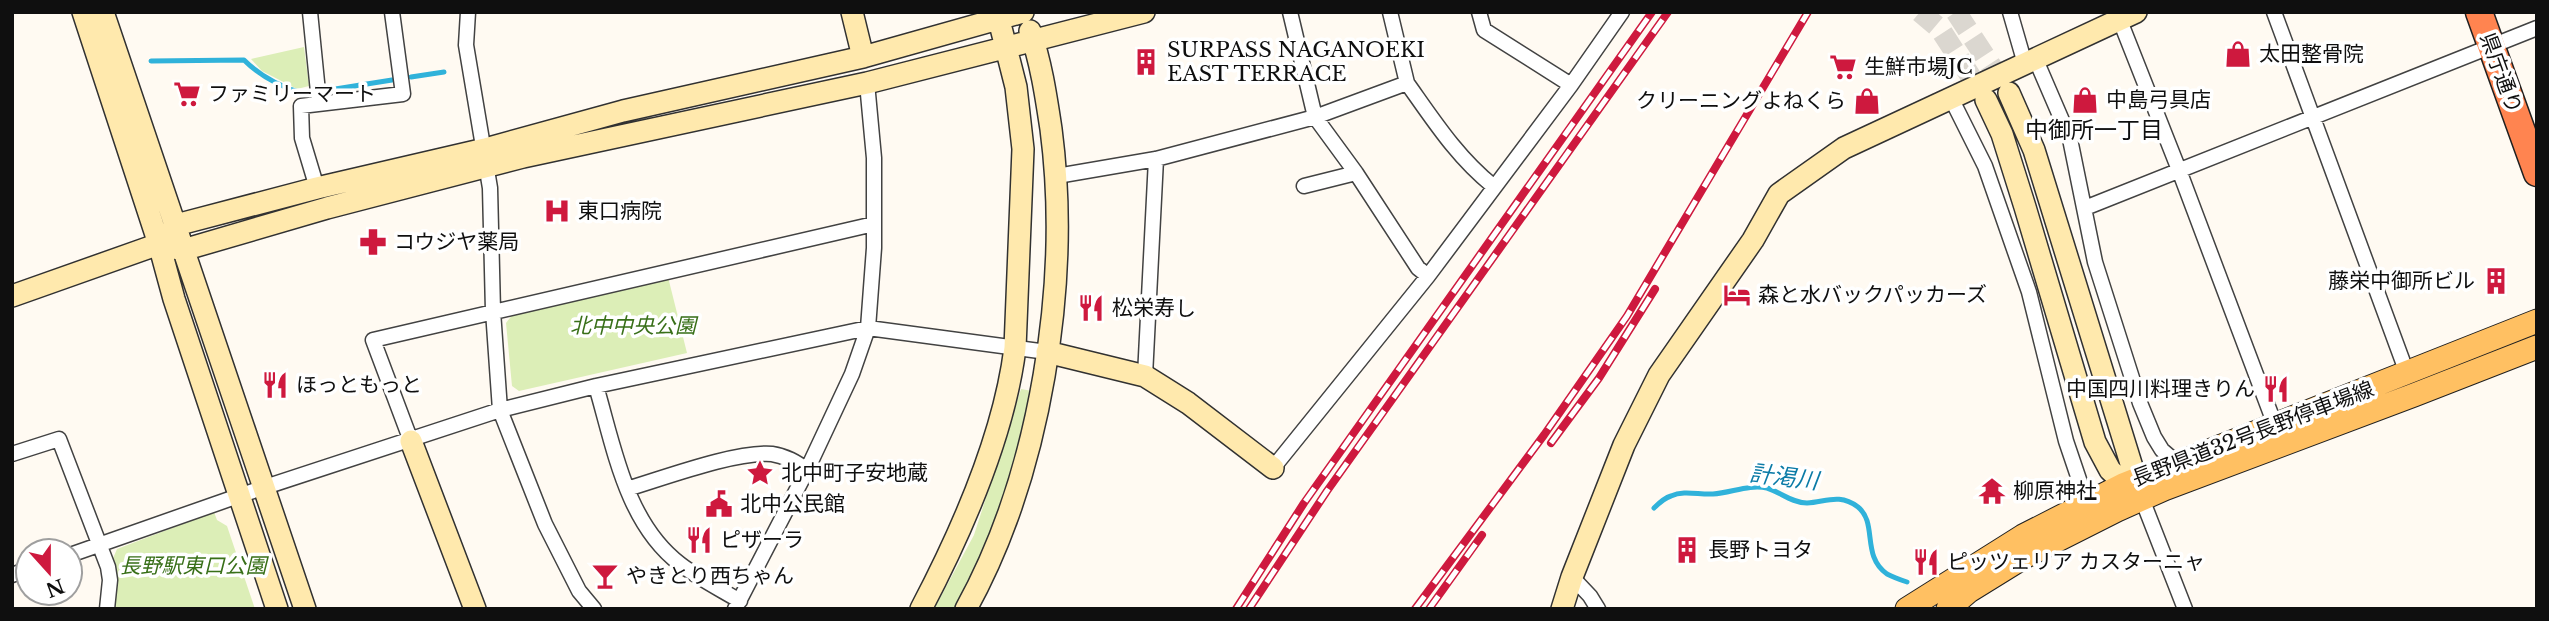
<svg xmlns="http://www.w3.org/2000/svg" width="2549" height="621" viewBox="0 0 2549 621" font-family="'Libre Baskerville','Noto Sans JP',serif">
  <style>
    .green { fill: #dceeb7 }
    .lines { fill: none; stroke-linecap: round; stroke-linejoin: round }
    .stream { stroke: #30b2da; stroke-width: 5 }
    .secondary-tunnel { stroke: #dbd7d0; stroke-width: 21; stroke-dasharray: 21 10; stroke-linecap: butt }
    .street-casing { stroke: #424242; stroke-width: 17 }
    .secondary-casing { stroke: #313131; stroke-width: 24 }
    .primary-casing { stroke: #202020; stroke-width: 25 }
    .highway-casing { stroke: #202020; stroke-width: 29 }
    .street { stroke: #fff; stroke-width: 14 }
    .secondary { stroke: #ffe9ad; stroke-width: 21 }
    .primary { stroke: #ffc062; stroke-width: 23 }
    .highway { stroke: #ff8450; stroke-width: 26 }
    .rail-casing { stroke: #ce193e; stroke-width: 8 }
    .rail { stroke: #fff; stroke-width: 5; stroke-dasharray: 16; stroke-linecap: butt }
    .labels { text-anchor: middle; stroke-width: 7; stroke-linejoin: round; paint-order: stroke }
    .poi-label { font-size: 21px; fill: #0f0f0f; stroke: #fff; text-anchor: start }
    .street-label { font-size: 21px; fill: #0f0f0f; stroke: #fff }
    .park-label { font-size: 21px; font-style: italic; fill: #386f18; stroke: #fff }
    .neighbourhood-label { font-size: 23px; fill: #0f0f0f; stroke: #fff }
    .water-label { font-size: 23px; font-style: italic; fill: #0b7ba7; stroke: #fff }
  </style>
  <rect width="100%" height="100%" fill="#fffaf2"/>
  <path class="green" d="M304,47L309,86L297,89L262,71L251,59Z
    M668,277L687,353L519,391L512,386L506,323L513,314Z
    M1021,389L1032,391C1014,465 994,542 957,609H934L974,535Z
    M214,512L217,520L227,526L255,609H112L111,563L117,549Z"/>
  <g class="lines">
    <path class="stream" d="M151,61L244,60C260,76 279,86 301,93
      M411,77L444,72
      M329,90L392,80
      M1654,508C1659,503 1664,498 1671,496C1684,490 1699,495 1713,494C1731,493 1749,484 1767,488C1780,492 1792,503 1807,503C1826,502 1839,493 1858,507C1878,523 1861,556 1887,574C1893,577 1901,580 1907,582"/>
    <path class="secondary-tunnel" d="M1920,12L1940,29L1986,100
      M1956,12L2007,90"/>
    <defs>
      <path id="street" d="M310,12L319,102
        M468,12L466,45L490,188L493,311L500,410L545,524L579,591L594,609
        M1290,12L1315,117L1356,173L1418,268L1428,276
        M1479,12L1484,30L1571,85
        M2010,12L2025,64
        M2274,12L2407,373
        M2117,13L2179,170L2275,425
        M2036,60L2070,139L2095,262L2140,403L2154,437L2162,450L2177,463
        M1407,83C1434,121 1457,157 1493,186
        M1951,98L1985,166L2029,292L2066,441L2087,503
        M1057,176L1156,159L1315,117L1407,83L1390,12
        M1304,186L1356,173
        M317,188L302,138L301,106L403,94L392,12
        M2085,208L2537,28
        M1145,376L1156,159
        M596,386C614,447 626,523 680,564C698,578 720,589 740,601
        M411,441L373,340L874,224
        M12,454L59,439L108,567L110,580L107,609
        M1273,468L1428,276L1571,85L1622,12
        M627,489C664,478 736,451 772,454C786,456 796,462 807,470
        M2142,499L2185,609
        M70,555L241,495L500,410L596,386L868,328L1047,352
        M12,575L28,569
        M1572,577L1590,596L1598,609
        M735,609L807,470L852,374L868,328L874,248V158L867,83"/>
      <path id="secondary" d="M83,12L159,244L174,299L277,609
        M103,12L305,609
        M852,12L863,57
        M2009,93L2034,150L2141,496
        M1986,100L2002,134L2025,207L2095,442L2110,470L2137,496
        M159,244L183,250L327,208L523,157L867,83L1144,12
        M12,296L159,244L176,225L317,188L485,149L623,111L863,57L1023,12
        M1047,352L1145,376L1188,403L1273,468
        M411,441L475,609
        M921,609C962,531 1004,436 1015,348L1023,149L1016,87L997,12
        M966,609C1041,473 1071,282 1051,129C1046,96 1041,62 1030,31
        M1562,609L1572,577L1624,445L1659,375L1753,240L1779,194L1844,148L2136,12"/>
      <path id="primary" d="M1907,609L2023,536L2123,485L2537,321
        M1948,609L1969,591L2024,557L2117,510L2164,489L2414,395L2537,347"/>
      <path id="highway" d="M2479,12L2537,173"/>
    </defs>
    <use href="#street" class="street-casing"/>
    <use href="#secondary" class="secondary-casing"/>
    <use href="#primary" class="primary-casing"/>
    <use href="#highway" class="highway-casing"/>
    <use href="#street" class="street"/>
    <use href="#secondary" class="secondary"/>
    <use href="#primary" class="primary"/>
    <use href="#highway" class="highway"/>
    <defs>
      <path id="rail" d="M1551,443L1599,378L1655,289
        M1236,609L1304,503L1652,12
        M1249,609L1327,491L1668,12
        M1415,609L1544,435L1627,316L1808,12
        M1429,609L1482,535"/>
    </defs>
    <use href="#rail" class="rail-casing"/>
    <use href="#rail" class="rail"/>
  </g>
  <defs>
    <symbol id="shop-bare" viewBox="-9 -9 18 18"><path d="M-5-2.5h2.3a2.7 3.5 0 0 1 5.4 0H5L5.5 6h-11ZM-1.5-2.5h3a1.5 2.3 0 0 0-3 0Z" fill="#ce193e" stroke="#fff" stroke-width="2.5" paint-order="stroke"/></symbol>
    <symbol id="building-bare" viewBox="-9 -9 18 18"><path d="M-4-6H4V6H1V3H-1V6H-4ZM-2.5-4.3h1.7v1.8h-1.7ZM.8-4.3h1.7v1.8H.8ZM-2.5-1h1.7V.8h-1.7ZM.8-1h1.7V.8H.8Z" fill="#ce193e" stroke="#fff" stroke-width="2.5" paint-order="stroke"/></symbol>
    <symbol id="supermarket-bare" viewBox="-9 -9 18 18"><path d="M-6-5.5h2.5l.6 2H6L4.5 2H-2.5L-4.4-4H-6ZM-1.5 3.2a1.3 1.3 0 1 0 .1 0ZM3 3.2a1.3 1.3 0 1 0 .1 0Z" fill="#ce193e" stroke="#fff" stroke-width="2.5" paint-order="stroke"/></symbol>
    <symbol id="hospital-bare" viewBox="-9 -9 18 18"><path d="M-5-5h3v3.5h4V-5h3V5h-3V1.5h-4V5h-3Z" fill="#ce193e" stroke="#fff" stroke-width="2.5" paint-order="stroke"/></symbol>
    <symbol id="pharmacy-bare" viewBox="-9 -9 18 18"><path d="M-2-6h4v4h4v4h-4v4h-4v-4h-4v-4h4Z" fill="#ce193e" stroke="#fff" stroke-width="2.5" paint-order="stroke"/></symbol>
    <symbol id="hotel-bare" viewBox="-9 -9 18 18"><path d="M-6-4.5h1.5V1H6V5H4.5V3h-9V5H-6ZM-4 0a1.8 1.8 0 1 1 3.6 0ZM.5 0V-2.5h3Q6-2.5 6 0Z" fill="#ce193e" stroke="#fff" stroke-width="2.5" paint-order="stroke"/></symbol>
    <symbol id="restaurant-bare" viewBox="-9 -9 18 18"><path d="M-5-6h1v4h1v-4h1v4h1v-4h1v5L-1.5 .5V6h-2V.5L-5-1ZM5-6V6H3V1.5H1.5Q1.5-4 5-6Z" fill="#ce193e" stroke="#fff" stroke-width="2.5" paint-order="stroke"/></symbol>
    <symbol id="sight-bare" viewBox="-9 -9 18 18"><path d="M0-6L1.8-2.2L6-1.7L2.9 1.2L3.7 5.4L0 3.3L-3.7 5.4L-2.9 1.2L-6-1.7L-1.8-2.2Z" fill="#ce193e" stroke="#fff" stroke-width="2.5" paint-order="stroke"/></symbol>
    <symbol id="temple-bare" viewBox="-9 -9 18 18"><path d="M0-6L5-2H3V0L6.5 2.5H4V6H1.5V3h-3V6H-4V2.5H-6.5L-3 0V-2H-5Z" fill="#ce193e" stroke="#fff" stroke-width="2.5" paint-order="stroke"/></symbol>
    <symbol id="civic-bare" viewBox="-9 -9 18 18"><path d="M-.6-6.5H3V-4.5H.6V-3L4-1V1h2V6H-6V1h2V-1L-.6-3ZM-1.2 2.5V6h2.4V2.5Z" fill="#ce193e" stroke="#fff" stroke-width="2.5" paint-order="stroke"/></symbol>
    <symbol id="bar-bare" viewBox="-9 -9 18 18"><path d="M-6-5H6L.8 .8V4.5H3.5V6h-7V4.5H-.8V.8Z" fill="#ce193e" stroke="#fff" stroke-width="2.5" paint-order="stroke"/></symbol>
  </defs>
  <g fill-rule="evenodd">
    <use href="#shop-bare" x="2219" y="35" width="38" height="38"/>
    <use href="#building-bare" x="1127" y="43" width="38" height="38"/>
    <use href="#supermarket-bare" x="1824" y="48" width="38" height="38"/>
    <use href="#supermarket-bare" x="168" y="75" width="38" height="38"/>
    <use href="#shop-bare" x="2066" y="81" width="38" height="38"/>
    <use href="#shop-bare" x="1848" y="82" width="38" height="38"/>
    <use href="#hospital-bare" x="538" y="192" width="38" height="38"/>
    <use href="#pharmacy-bare" x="354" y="223" width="38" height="38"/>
    <use href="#building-bare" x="2477" y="262" width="38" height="38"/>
    <use href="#hotel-bare" x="1718" y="276" width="38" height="38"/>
    <use href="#restaurant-bare" x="1072" y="289" width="38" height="38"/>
    <use href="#restaurant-bare" x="256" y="366" width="38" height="38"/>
    <use href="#restaurant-bare" x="2257" y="370" width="38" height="38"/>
    <use href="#sight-bare" x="741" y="454" width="38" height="38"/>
    <use href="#temple-bare" x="1973" y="472" width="38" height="38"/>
    <use href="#civic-bare" x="700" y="485" width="38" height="38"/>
    <use href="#restaurant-bare" x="680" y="521" width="38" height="38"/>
    <use href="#building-bare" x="1668" y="531" width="38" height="38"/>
    <use href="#restaurant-bare" x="1907" y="543" width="38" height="38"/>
    <use href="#bar-bare" x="586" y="557" width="38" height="38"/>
  </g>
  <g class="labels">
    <g class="poi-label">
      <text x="1167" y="57">SURPASS NAGANOEKI<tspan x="1167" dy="24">EAST TERRACE</tspan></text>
      <text x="2259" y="61">太田整骨院</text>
      <text x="1864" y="74">生鮮市場JC</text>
      <text x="208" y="101">ファミリーマート</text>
      <text x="2106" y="107">中島弓具店</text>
      <text x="1846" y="108" text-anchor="end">クリーニングよねくら</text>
      <text x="578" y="218">東口病院</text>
      <text x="394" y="249">コウジヤ薬局</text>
      <text x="2475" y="288" text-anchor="end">藤栄中御所ビル</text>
      <text x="1758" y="302">森と水バックパッカーズ</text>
      <text x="1112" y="315">松栄寿し</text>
      <text x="296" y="392">ほっともっと</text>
      <text x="2255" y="396" text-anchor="end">中国四川料理きりん</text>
      <text x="781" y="480">北中町子安地蔵</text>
      <text x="2013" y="498">柳原神社</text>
      <text x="740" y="511">北中公民館</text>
      <text x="720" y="547">ピザーラ</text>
      <text x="1708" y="557">長野トヨタ</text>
      <text x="1947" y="569">ピッツェリア カスターニャ</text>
      <text x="626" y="583">やきとり西ちゃん</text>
    </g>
    <g class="street-label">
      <text transform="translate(2501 73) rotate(70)" y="7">県庁通り</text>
      <text transform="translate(2253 434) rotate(-21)" y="7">長野県道32号長野停車場線</text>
    </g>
    <g class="park-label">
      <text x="633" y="333">北中中央公園</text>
      <text x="193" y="573">長野駅東口公園</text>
    </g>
    <g class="neighbourhood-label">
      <text x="2094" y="138">中御所一丁目</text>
    </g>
    <g class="water-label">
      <text transform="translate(1784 477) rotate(7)" y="8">計渇川</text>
    </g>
  </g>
  <rect width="2549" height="621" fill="none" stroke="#0f0f0f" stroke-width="28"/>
  <g transform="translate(49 572) rotate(159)"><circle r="33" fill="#ffffff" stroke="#9f9f9f" stroke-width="2"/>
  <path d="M0-5L12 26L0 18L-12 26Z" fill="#ce193e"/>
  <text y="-10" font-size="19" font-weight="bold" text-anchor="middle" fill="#0f0f0f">N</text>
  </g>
</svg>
